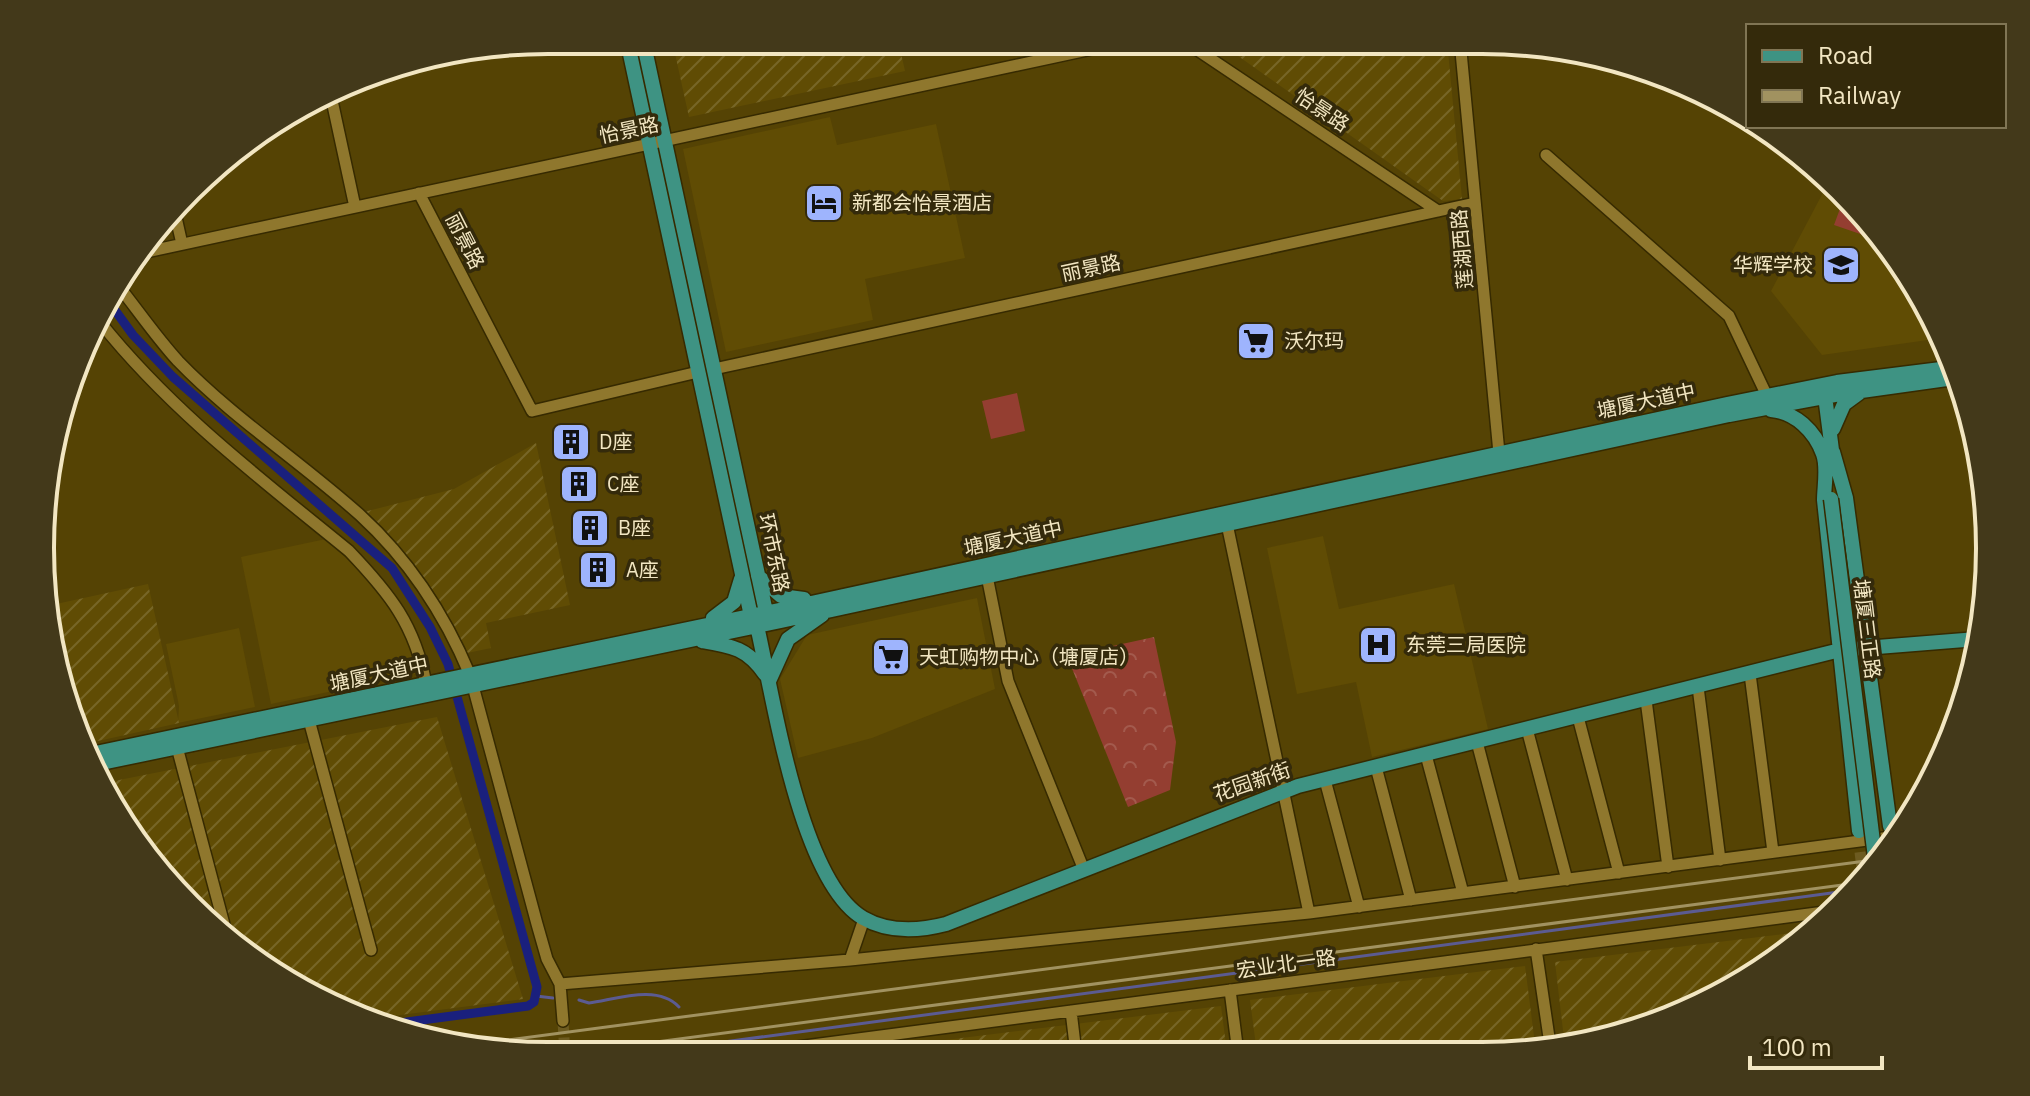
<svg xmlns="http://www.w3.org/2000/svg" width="2030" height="1096" viewBox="0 0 2030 1096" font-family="'IBM Plex Sans','Noto Sans SC',sans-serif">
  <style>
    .built { fill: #604c04 }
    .industrial { fill: url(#industrial-furrows) }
    .forest { fill: url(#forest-crowns) }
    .pitch { fill: #943e31 }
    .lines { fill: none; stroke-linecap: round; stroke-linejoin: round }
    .stream { stroke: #5b5b92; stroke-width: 3 }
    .canal { stroke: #1a207d; stroke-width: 9 }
    .minor-tunnel { stroke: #6d5b20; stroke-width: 11; stroke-dasharray: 11 5.5; stroke-linecap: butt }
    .major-tunnel { stroke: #6d5b20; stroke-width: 14; stroke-dasharray: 14 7; stroke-linecap: butt }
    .minor-casing { stroke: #362a01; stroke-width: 14 }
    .major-casing { stroke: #362a01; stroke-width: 17 }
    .minor { stroke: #8f772d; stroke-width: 11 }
    .major { stroke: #3e9383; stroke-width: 14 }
    .rail { stroke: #a19260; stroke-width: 3 }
    .major-bridge-casing { stroke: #362a01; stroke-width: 17; stroke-linecap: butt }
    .major-bridge { stroke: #3e9383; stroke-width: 14 }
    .labels { text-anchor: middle; stroke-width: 7; stroke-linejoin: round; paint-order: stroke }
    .street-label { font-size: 20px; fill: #f2e6c2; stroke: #342a0b }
    .poi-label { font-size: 20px; fill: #f2e6c2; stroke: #342a0b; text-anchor: start }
    .rim { fill: none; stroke: #f2e6c2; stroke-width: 4 }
  </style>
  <defs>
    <pattern id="industrial-furrows" width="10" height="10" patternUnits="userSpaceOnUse" patternTransform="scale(2)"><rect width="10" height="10" fill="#604c04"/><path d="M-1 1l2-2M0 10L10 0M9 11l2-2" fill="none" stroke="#776627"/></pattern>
    <pattern id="forest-crowns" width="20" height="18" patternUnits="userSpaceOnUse" patternTransform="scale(2)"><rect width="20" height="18" fill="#943e31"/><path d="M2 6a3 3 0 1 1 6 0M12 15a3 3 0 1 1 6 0" fill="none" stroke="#a35a4d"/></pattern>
  </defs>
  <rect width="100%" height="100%" fill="#554304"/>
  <path class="built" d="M830,117L837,145L936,124L965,258L865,279L873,320L726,352L683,149Z
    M1826,187L1885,238L1935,339L1822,355L1771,291Z
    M1323,536L1339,609L1454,584L1488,729L1372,757L1356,682L1297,694L1267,548Z
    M326,539L365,576L404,627L419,673L271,704L241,557Z
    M977,598L995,689L872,738L798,758L780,679L807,635Z
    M239,628L255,707L178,723L179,706L166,644Z"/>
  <path class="industrial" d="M672,40H898L905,71L689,117Z
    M1217,41H1447L1462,199L1443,201Z
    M536,443L570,605L486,623L491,648L467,653L429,587L364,512L454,489Z
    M148,584L179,723L80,745L47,606Z
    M437,717L523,999L369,1019L294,988L166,883L104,783Z
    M1809,931L1765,970L1676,1017L1565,1047L1555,962Z
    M1525,966L1536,1052L1257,1053L1250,1000Z
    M1221,1006L1227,1053L833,1054Z"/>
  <path class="forest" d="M1154,637L1176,742L1170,790L1128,807L1067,656Z"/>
  <path class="pitch" d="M1841,206L1852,209L1872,228L1869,237L1834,225Z
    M1017,393L1025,431L991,439L982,401Z"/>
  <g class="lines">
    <path class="stream" d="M536,996L553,998
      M579,1000L589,1003C617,999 658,984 679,1007
      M687,1047L1846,891"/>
    <path class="canal" d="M109,302L133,335L173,377L392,568L430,627L448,664L537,987L534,1002L528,1006L384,1025"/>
    <path class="minor-tunnel" d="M563,1021L565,1055"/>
    <path class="major-tunnel" d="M1859,831L1865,881"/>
    <defs>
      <path id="minor" d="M1184,41L1438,211
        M1460,41L1499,453
        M331,96L355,207
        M1546,155L1729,316L1767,396
        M419,193L532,411L698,372
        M175,213L182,244
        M137,254L1129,41
        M117,284C137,309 156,337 178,361C233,418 301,462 360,515C408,559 445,615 470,675
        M100,322C171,411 261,479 349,551C390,594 415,625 426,684
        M714,369L1475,203
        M1227,524L1309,913
        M987,576L1008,681L1084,870
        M1750,674L1773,852
        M473,686L537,924L547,959L560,984L563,1021
        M1698,687L1720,860
        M1646,700L1668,867
        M1578,717L1619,873
        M309,720L371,950
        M1527,729L1567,880
        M1477,742L1515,887
        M177,747L226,932
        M1426,755L1463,893
        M1376,767L1411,900
        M1325,780L1359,907
        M1536,949L1551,1051
        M850,960L864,919
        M560,984L850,960L1309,913L1898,836
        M1230,990L1238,1053
        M1071,1011L1076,1053
        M744,1054L1832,911"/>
      <path id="major" d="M627,40L751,616L757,626C773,695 800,881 863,918C889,933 919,931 946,924L1298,786L1840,650L1977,639
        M643,40L766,612L762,619
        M1825,396L1833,458
        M1771,410C1795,412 1815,431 1823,454C1828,467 1824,487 1824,500L1859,831
        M1833,429L1844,404L1859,393
        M1833,452L1846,498L1890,826
        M758,576L781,596L804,599
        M713,618L734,602L741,579
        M702,641C732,646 747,648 765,674
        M769,681L788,639L822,615
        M86,755L779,610L1727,404L1837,382L1949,368
        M92,765L781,621L1729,415L1840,394L1954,378"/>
    </defs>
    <use href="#minor" class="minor-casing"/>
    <use href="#major" class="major-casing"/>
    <use href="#minor" class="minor"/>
    <use href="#major" class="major"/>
    <path class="rail" d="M462,1046L1881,859
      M558,1055L1865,882"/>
    <defs>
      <path id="major-bridge" d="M1831,499L1876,866"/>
    </defs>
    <use href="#major-bridge" class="major-bridge-casing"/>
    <use href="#major-bridge" class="major-bridge"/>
  </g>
  <defs>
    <symbol id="hotel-square" viewBox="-11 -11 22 22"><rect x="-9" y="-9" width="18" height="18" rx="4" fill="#9eb4fd" stroke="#342a0b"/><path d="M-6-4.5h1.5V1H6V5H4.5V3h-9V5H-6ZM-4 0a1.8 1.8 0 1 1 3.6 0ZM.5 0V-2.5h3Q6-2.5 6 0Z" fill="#111"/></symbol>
    <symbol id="school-square" viewBox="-11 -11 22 22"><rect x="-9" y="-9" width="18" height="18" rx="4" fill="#9eb4fd" stroke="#342a0b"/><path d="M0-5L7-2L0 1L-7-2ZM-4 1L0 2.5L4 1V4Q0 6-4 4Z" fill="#111"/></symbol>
    <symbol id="supermarket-square" viewBox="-11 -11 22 22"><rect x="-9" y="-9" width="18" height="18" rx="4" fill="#9eb4fd" stroke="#342a0b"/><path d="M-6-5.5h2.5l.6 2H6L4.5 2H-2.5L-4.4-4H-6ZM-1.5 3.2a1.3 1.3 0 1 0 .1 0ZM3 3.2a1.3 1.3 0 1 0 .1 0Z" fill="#111"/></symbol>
    <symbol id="building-square" viewBox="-11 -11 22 22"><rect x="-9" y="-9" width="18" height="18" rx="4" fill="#9eb4fd" stroke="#342a0b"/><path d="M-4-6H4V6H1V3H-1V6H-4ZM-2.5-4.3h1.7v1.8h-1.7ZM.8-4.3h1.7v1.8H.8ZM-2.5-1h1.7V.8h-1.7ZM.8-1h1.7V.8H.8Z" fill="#111"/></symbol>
    <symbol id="hospital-square" viewBox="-11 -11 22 22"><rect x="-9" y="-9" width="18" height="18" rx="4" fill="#9eb4fd" stroke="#342a0b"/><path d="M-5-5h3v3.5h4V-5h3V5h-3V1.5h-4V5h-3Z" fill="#111"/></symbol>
  </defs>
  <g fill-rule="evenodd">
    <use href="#hotel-square" x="802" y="181" width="44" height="44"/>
    <use href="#school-square" x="1819" y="243" width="44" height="44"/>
    <use href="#supermarket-square" x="1234" y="319" width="44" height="44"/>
    <use href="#building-square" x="549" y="420" width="44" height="44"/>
    <use href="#building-square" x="557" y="462" width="44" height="44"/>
    <use href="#building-square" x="568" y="506" width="44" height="44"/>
    <use href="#building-square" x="576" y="548" width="44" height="44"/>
    <use href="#hospital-square" x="1356" y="623" width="44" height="44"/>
    <use href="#supermarket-square" x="869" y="635" width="44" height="44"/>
  </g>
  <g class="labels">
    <g class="street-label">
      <text transform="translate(1322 110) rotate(34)" y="7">怡景路</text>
      <text transform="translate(629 130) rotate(-12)" y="7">怡景路</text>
      <text transform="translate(465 241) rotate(63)" y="7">丽景路</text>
      <text transform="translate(1462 249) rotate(-95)" y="7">莲湖西路</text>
      <text transform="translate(1091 268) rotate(-12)" y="7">丽景路</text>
      <text transform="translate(1646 401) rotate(-12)" y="7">塘厦大道中</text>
      <text transform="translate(1013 538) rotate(-12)" y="7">塘厦大道中</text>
      <text transform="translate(774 553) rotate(78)" y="7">环市东路</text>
      <text transform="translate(1867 629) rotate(83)" y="7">塘厦三正路</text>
      <text transform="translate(379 674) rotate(-12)" y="7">塘厦大道中</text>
      <text transform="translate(1252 782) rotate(-19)" y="7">花园新街</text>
      <text transform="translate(1286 964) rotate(-8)" y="7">宏业北一路</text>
    </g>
    <g class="poi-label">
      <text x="852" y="210">新都会怡景酒店</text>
      <text x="1813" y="272" text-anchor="end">华辉学校</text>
      <text x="1284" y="348">沃尔玛</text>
      <text x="599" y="449">D座</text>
      <text x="607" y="491">C座</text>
      <text x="618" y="535">B座</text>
      <text x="626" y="577">A座</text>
      <text x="1406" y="652">东莞三局医院</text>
      <text x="919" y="664">天虹购物中心（塘厦店）</text>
    </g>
  </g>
  <path d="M0 0H2030V1096H0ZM548 54H1482A494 494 0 0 1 1976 548V548A494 494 0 0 1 1482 1042H548A494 494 0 0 1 54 548V548A494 494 0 0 1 548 54Z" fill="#43391a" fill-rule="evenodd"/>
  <path class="rim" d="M548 54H1482A494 494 0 0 1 1976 548V548A494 494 0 0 1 1482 1042H548A494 494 0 0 1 54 548V548A494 494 0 0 1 548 54Z"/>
  <rect x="1746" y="24" width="260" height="104" fill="#342a0b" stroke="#807554" stroke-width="2"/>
  <rect x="1762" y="50" width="40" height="12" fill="#3e9383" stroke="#807554" stroke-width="2"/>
  <text x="1818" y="64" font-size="24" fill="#f2e6c2">Road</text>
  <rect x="1762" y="90" width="40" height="12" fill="#a19260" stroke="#807554" stroke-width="2"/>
  <text x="1818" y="104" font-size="24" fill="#f2e6c2">Railway</text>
  <path d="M1750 1056v12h132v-12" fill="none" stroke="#f2e6c2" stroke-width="4"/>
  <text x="1762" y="1056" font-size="24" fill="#f2e6c2" stroke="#342a0b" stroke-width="6" paint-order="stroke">100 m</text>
</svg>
